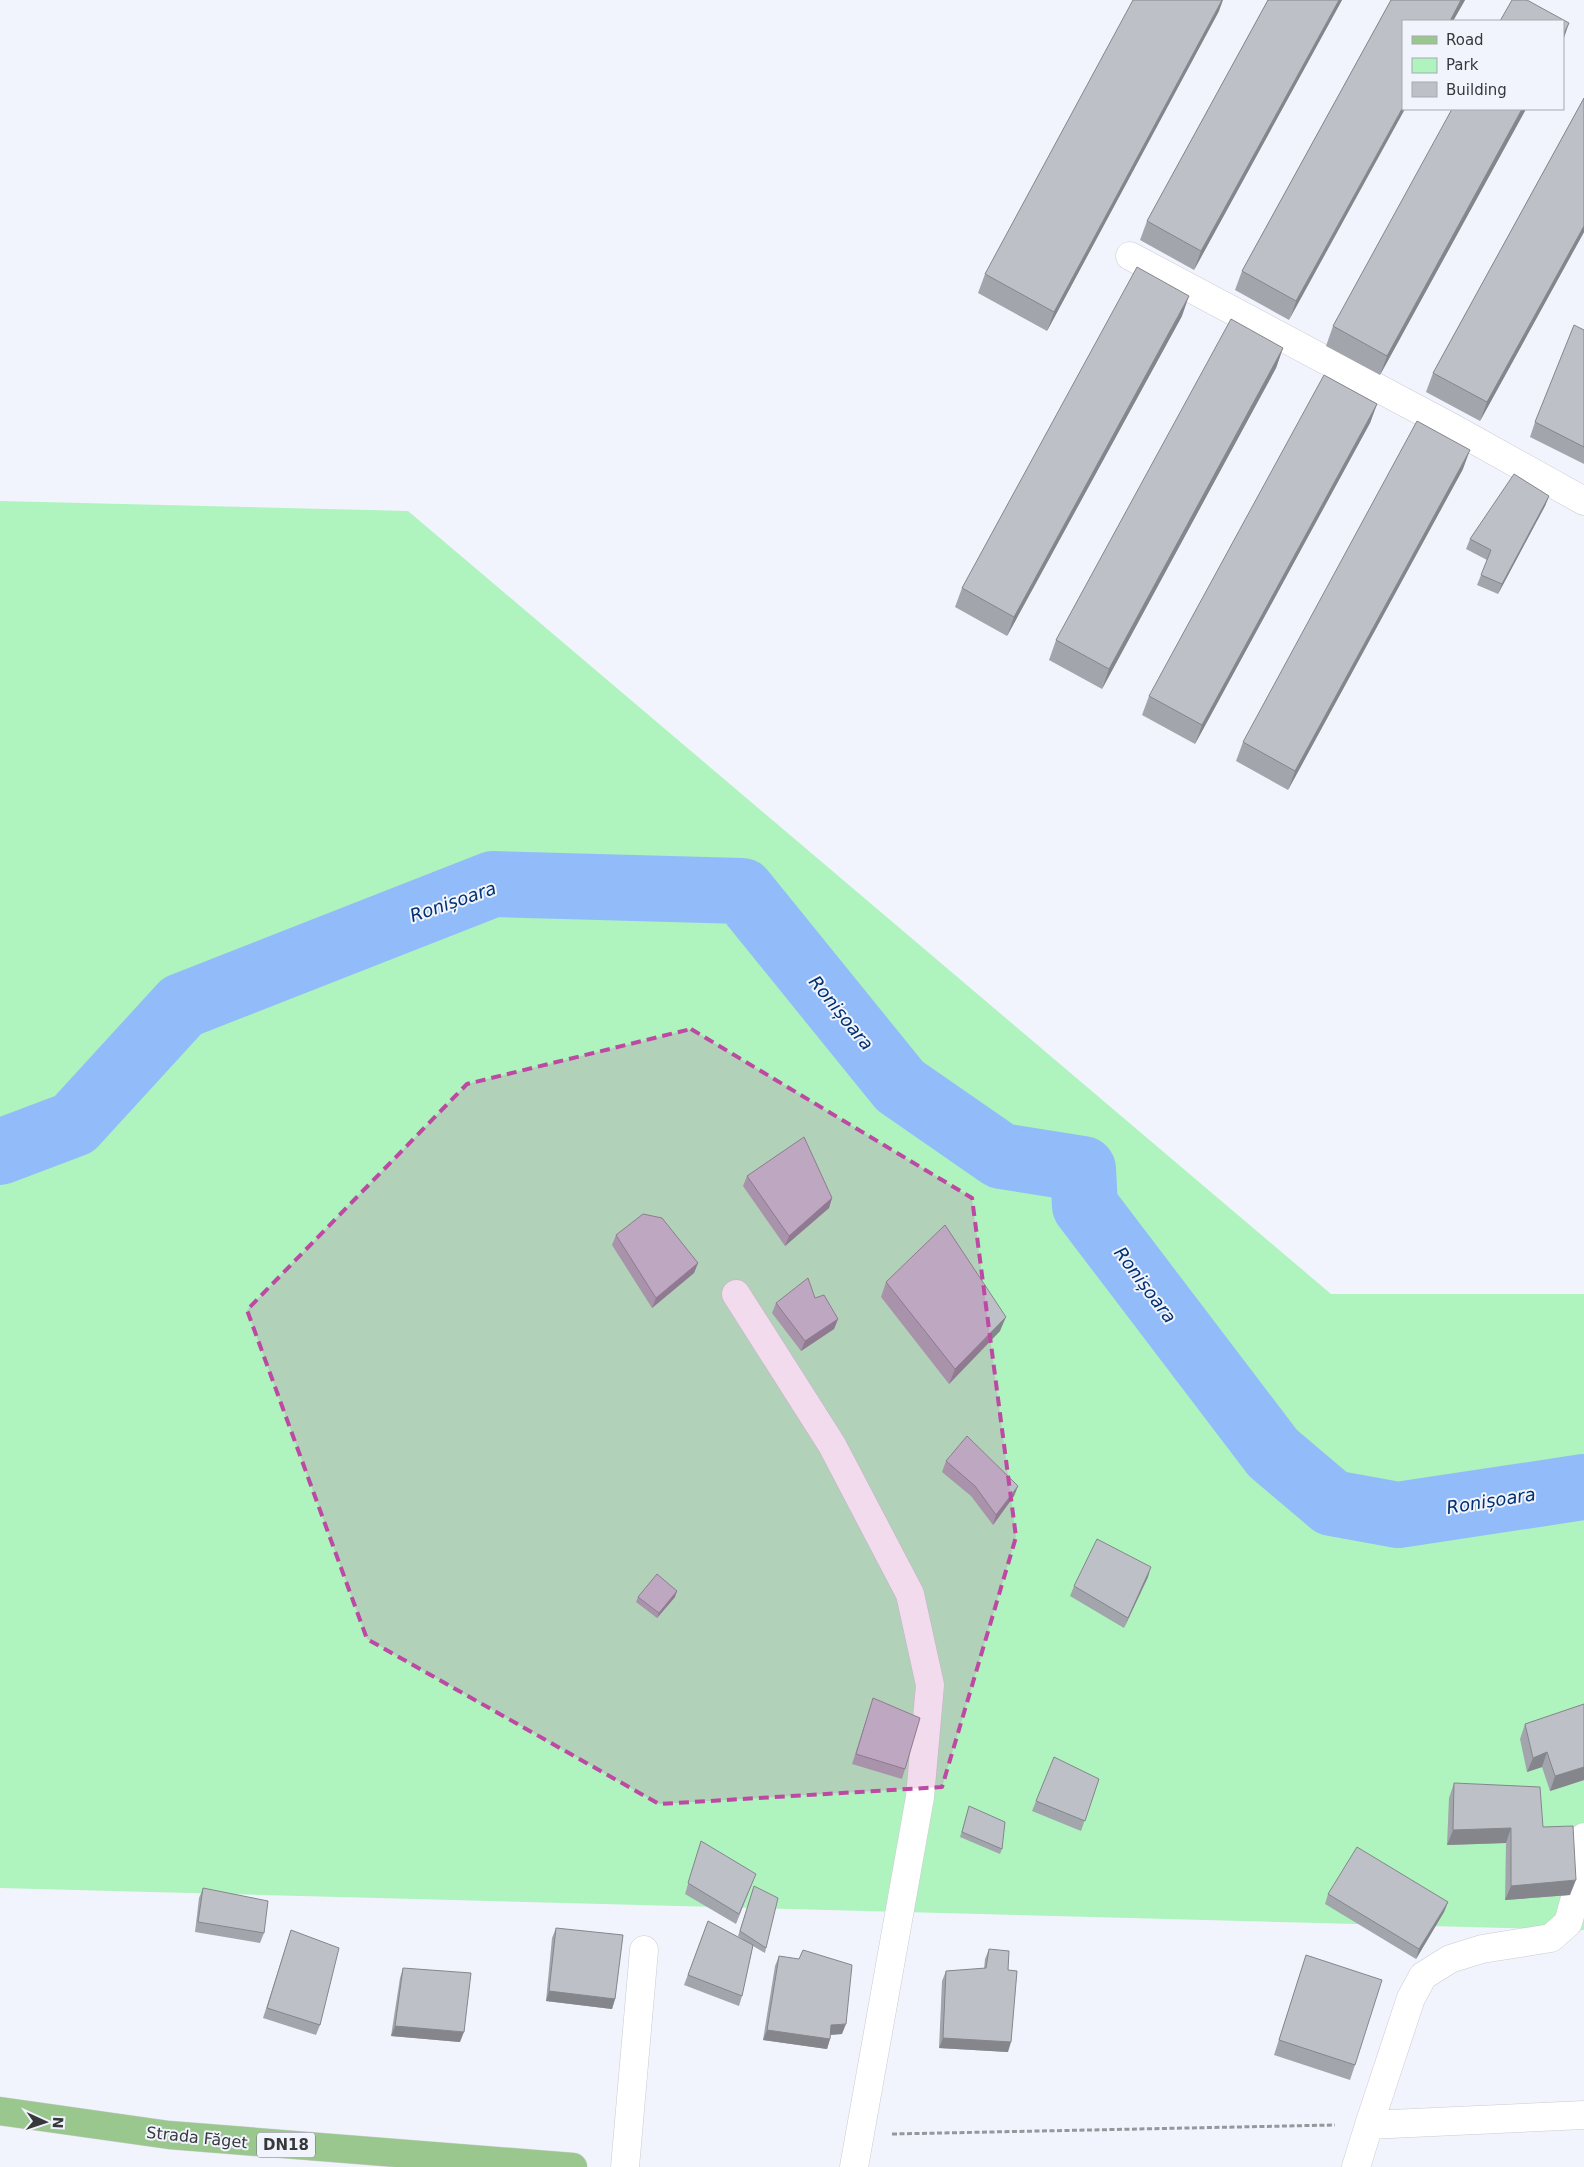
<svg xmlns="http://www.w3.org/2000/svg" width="1584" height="2167" viewBox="0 0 1584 2167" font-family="'DejaVu Sans',sans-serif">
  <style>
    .green { fill: #aff3be }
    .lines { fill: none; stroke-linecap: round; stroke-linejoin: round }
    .river { stroke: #92bcf9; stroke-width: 66 }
    .minor-casing { stroke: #c9cbd3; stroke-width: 29 }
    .major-casing { stroke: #d3d3d4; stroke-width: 29 }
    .path { stroke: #95979c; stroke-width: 3; stroke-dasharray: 5 2.5; stroke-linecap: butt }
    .minor { stroke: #fff; stroke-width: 28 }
    .major { stroke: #99c78e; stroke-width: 28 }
    .wall { fill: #a3a5ac }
    .shaded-wall { fill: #85868c }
    .building { fill: #bec0c8; stroke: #85868c }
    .marked { fill: #bd49a3; fill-opacity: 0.2; stroke: #bd49a3; stroke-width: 4; stroke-dasharray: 10 6; stroke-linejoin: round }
    .labels { text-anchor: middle; stroke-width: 4; stroke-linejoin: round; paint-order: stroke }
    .shield { fill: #f1f4fc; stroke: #6f7075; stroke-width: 1 }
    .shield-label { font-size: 15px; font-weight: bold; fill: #37383b }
    .street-label { font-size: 16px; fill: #37383b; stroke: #f1f4fc }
    .water-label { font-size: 18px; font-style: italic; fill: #003172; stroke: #f1f4fc }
  </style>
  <rect width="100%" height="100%" fill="#f1f4fc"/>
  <path class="green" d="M0,501L408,511L1331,1294H1584V1930L0,1888Z"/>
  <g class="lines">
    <path class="river" d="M0,1152L74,1124L182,1006L493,884L742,891L900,1086L1001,1156L1083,1169L1085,1206L1273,1453L1332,1503L1398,1515L1584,1487"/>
    <defs>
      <path id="minor" d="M1130,256L1451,427L1584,501
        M736,1294L832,1445L910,1594L930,1685L920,1797L854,2167
        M1369,2125L1411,1998L1423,1976L1450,1959L1482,1949L1551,1938L1568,1923L1580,1880L1584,1837
        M625,2167L644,1950
        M1356,2167L1369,2125L1584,2115"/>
      <path id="major" d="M0,2111L169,2135L573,2167"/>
    </defs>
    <use href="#minor" class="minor-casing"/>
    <use href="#major" class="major-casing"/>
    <path class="path" d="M892,2134L1335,2125"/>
    <use href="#minor" class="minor"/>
    <use href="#major" class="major"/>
  </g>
  <path class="wall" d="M1268,0H1342L1194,270L1140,240L1147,221Z
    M1391,0H1465L1453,21H1403L1289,320L1235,290L1242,271Z
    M1219,11L1047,331L978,293L985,274Z
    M1584,98V232L1480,421L1426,392L1433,373Z
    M1526,109L1380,375L1326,346L1333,326Z
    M1182,316L1007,636L955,607L962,588Z
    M1584,330V464L1530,437L1535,422Z
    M1283,348L1276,368L1102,689L1049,660L1056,640Z
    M1377,404L1370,423L1195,744L1142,715L1149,696Z
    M1463,469L1288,790L1236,761L1243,742Z
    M1549,496L1545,506L1498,594L1477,585L1487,560L1466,549L1470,539Z
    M747,1176L832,1198L829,1208L785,1246L743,1186Z
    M616,1235L698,1263L694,1273L652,1308L612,1245Z
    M886,1282L1000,1331L949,1384L881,1297Z
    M815,1298L838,1319L834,1329L801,1351L772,1313L776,1303Z
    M946,1461L1018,1486L1014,1496L993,1525L971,1496L942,1472Z
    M1148,1577L1124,1628L1070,1596L1074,1586Z
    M638,1597H675L657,1618L636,1602Z
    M873,1698L905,1769L902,1779L852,1764Z
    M1584,1704V1780L1550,1791L1542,1767L1527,1772L1520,1739L1525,1724Z
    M1099,1779L1081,1831L1032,1811L1036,1801Z
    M1454,1783L1543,1827L1570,1895L1505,1900L1506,1843L1447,1845L1449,1798Z
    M969,1806L1002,1849L1000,1854L960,1837Z
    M701,1841L752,1884L736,1924L685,1894Z
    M754,1886L766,1948L765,1953L753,1946L742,1996L739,2006L684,1985L708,1921L744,1940L738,1936Z
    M203,1888L264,1933L260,1943L195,1932L199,1898Z
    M1328,1894L1448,1902L1444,1912L1416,1959L1325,1904Z
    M556,1928L615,1999L612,2009L546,2001L552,1938Z
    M291,1930L320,2025L316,2035L263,2018Z
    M989,1949L1008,1970V2052L939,2048L942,1981L946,1971L984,1969L985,1959Z
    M1306,1955L1355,2065L1350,2080L1274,2055Z
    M779,1956L842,2034L830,2035V2039L827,2049L763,2040L775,1966Z
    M403,1968L460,2042L391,2036L400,1978Z"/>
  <path class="shaded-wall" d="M1222,0H1223L1219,11L1047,331L1054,312Z
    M1339,0H1342L1194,270L1201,251Z
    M1461,0H1465L1453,21H1450Z
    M1569,23L1563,41V35Z
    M1403,107V109H1405L1289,320L1296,301Z
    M1522,109H1526L1380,375L1387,356Z
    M1584,226V232L1480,421L1487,402Z
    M1189,296L1182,316L1007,636L1014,617Z
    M1283,348L1276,368L1102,689L1109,669Z
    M1377,404L1370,423L1195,744L1202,725Z
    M1470,450L1463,469L1288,790L1295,771Z
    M1549,496L1545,506L1498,594L1502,584Z
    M832,1198L829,1208L785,1246L789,1236Z
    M698,1263L694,1273L652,1308L656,1298Z
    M1006,1317L1000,1331L949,1384L955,1369Z
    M838,1319L834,1329L801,1351L805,1341Z
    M1018,1486L1014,1496L993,1525L996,1515Z
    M1151,1567L1148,1577L1124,1628L1128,1618Z
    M677,1591L675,1597L657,1618L659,1613Z
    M1547,1752L1542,1767L1527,1772L1533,1758Z
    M1584,1767V1780L1550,1791L1555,1776Z
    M1511,1828L1506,1843L1447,1845L1453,1830Z
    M1576,1880L1570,1895L1505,1900L1511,1886Z
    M1448,1902L1444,1912L1416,1959L1419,1949Z
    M549,1991L615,1999L612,2009L546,2001Z
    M846,2024L842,2034L827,2035L831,2025Z
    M395,2026L464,2032L460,2042L391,2036Z
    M767,2030L830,2039L827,2049L763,2040Z
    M943,2038L1011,2042L1008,2052L939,2048Z"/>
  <path class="building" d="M1133,0H1222L1054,312L985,274Z
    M1268,0H1339L1201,251L1147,221Z
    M1391,0H1461L1450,21H1403V107L1296,301L1242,271Z
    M1512,0H1527L1569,23L1563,35V21H1500Z
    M1584,98V226L1487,402L1433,373Z
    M1452,109H1522L1387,356L1333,326Z
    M1137,267L1189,296L1014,617L962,588Z
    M1231,319L1283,348L1109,669L1056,640Z
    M1574,325L1584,330V447L1535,422Z
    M1324,375L1377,404L1202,725L1149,696Z
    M1417,421L1470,450L1295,771L1243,742Z
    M1514,474L1549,496L1502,584L1481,575L1491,550L1470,539Z
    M804,1137L832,1198L789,1236L747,1176Z
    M643,1214L662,1218L698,1263L656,1298L616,1235Z
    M945,1225L1006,1317L955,1369L886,1282Z
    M808,1278L815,1298L824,1295L838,1319L805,1341L776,1303Z
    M967,1436L1018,1486L996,1515L975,1486L946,1461Z
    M1097,1539L1151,1567L1128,1618L1074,1586Z
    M657,1574L677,1591L659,1613L638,1597Z
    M873,1698L920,1718L905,1769L856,1754Z
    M1584,1704V1767L1555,1776L1547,1752L1533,1758L1525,1724Z
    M1054,1757L1099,1779L1085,1821L1036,1801Z
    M1454,1783L1540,1787L1543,1827L1573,1826L1576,1880L1511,1886V1828L1453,1830Z
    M969,1806L1005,1822L1002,1849L962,1832Z
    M701,1841L756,1874L739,1914L688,1883Z
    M1357,1847L1448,1902L1419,1949L1328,1894Z
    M754,1886L778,1898L766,1948L740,1931Z
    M203,1888L268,1901L264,1933L198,1922Z
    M708,1921L753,1945L742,1996L688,1975Z
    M556,1928L623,1935L615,1999L549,1991Z
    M291,1930L339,1948L320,2025L267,2008Z
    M989,1949L1009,1951L1008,1970L1017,1971L1011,2042L943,2038L946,1971L986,1968Z
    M803,1950L852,1965L846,2024L831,2025L830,2039L767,2030L779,1956L799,1959Z
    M1306,1955L1382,1980L1355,2065L1279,2040Z
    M403,1968L471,1973L464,2032L395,2026Z"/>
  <path class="marked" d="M691,1029L972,1198L1016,1537L942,1787L659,1804L367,1639L247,1310L467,1084Z"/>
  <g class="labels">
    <rect class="shield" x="257" y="2132.5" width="58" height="25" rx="4"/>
    <g class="shield-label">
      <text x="286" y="2150">DN18</text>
    </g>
    <g class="street-label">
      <text transform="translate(197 2137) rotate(6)" y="6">Strada Făget</text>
    </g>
    <g class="water-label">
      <text transform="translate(453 902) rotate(-19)" y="6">Ronișoara</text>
      <text transform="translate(841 1013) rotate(51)" y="6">Ronișoara</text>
      <text transform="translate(1145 1285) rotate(53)" y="6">Ronișoara</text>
      <text transform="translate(1491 1501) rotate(-9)" y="6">Ronișoara</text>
    </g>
  </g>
  <rect x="1402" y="20" width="162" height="90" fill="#f1f4fc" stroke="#a7a9af"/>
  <rect x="1412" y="36" width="25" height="8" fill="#99c78e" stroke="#a7a9af"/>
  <text x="1446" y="45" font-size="15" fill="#37383b">Road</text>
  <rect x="1412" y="58" width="25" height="15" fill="#aff3be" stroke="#a7a9af"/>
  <text x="1446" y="70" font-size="15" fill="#37383b">Park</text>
  <rect x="1412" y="82" width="25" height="15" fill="#bec0c8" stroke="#a7a9af"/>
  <text x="1446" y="95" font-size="15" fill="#37383b">Building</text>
  <g transform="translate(45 2122) rotate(93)" stroke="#f1f4fc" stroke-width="4" paint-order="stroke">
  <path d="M0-4L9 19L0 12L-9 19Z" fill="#37383b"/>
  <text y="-8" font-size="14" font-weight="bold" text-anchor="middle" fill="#37383b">N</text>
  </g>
</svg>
